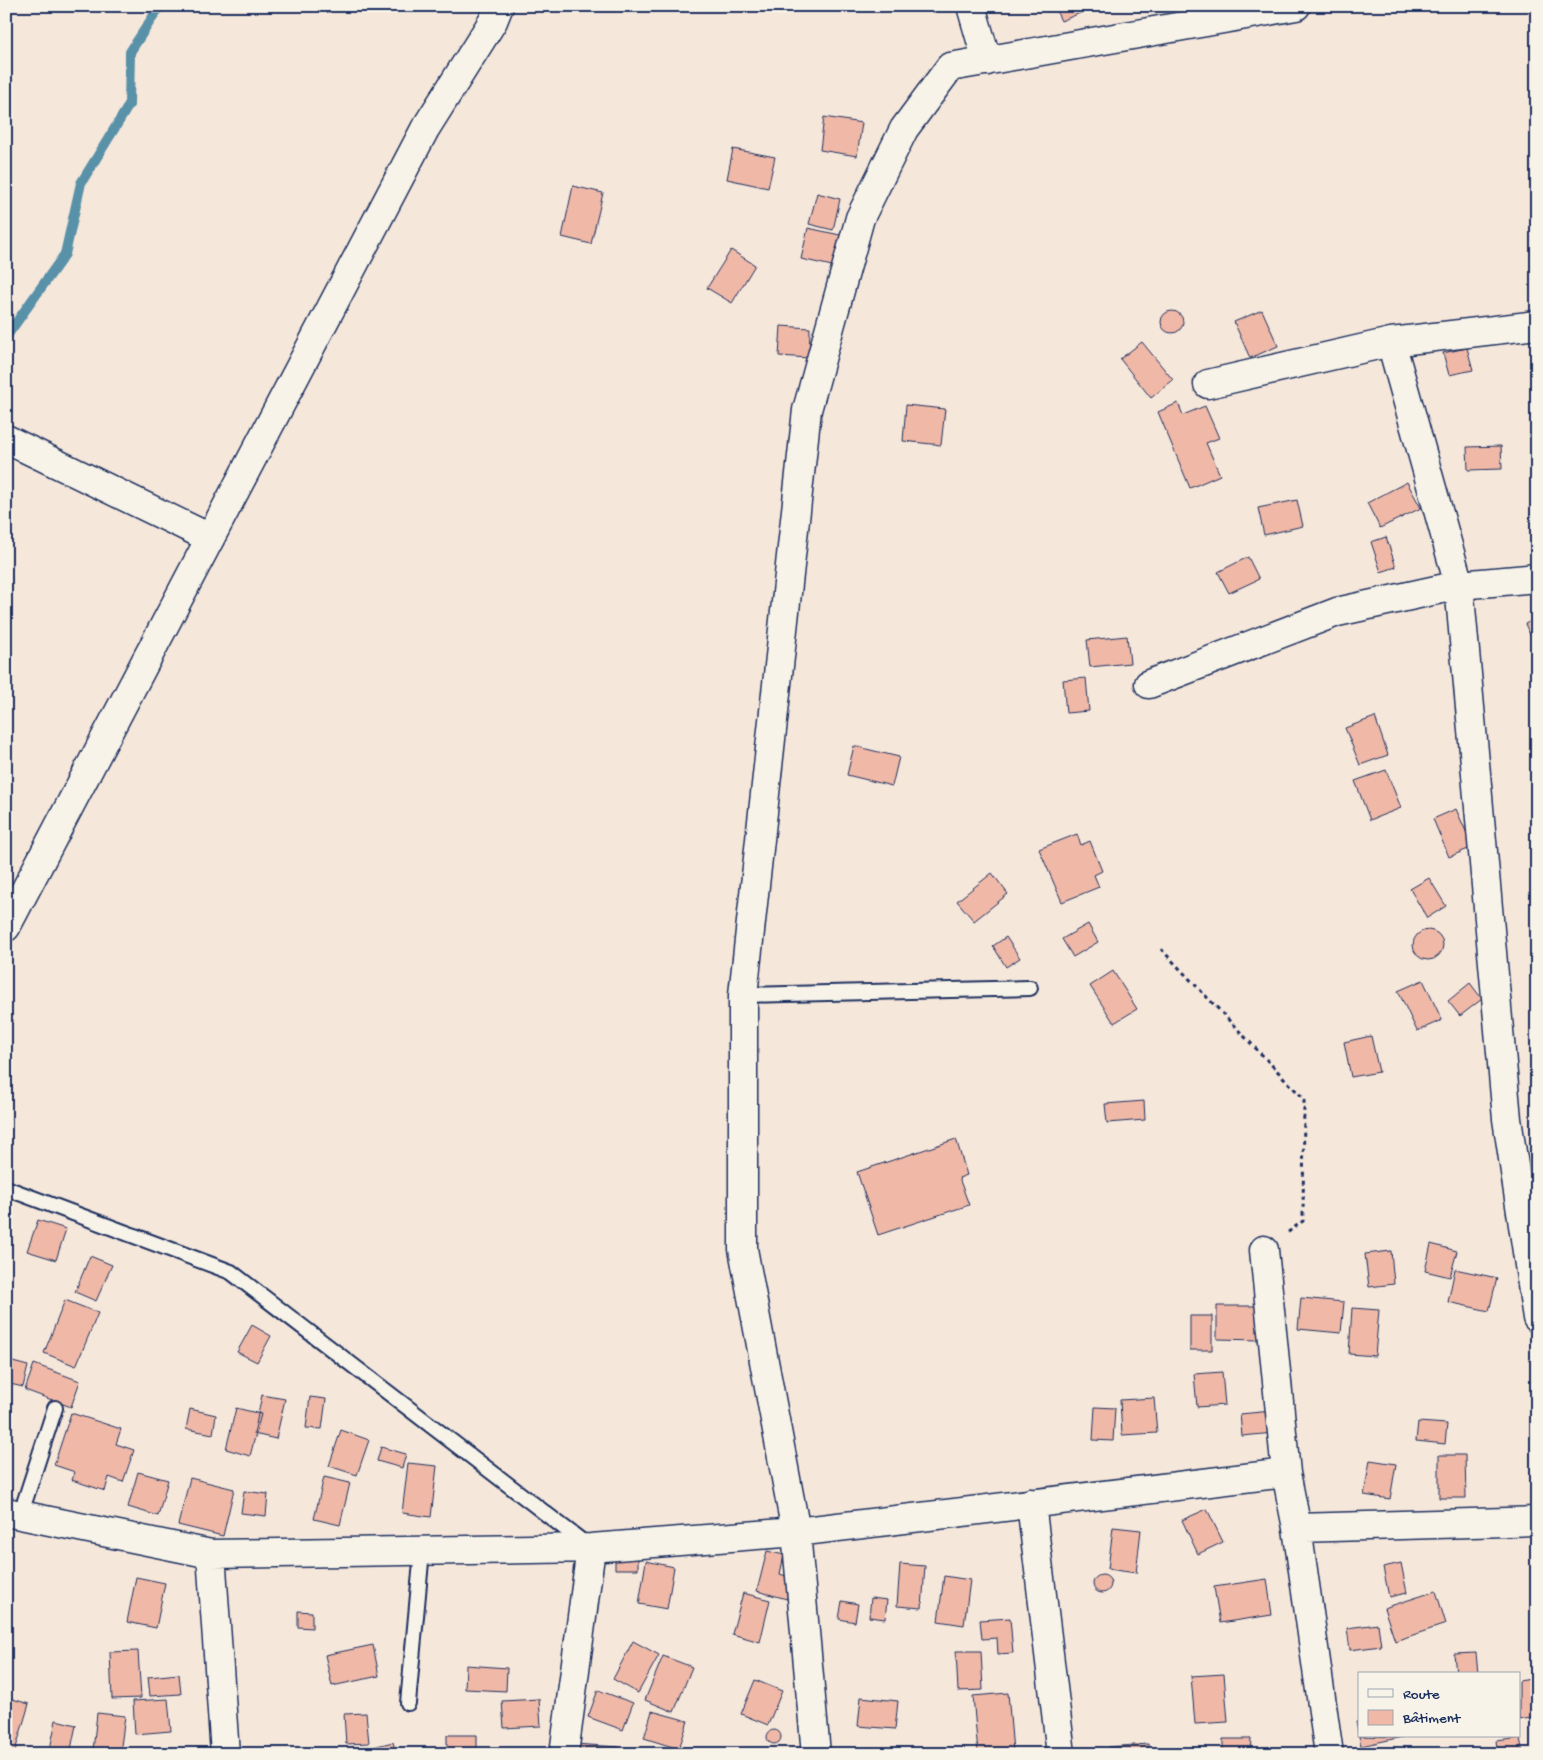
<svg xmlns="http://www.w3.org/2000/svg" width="1543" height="1760" viewBox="0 0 1543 1760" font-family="'Gochi Hand',sans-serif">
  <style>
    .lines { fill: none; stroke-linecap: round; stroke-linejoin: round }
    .stream { stroke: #5991a8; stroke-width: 10 }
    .building { fill: #f0b8a6; stroke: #1b2f5e }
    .lane-casing { stroke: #1b2f5e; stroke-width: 18 }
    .street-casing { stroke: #1b2f5e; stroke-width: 31 }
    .secondary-casing { stroke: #1b2f5e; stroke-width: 31 }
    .path { stroke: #1b2f5e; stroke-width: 3; stroke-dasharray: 4 4; stroke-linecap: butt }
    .lane { stroke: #f7f3e8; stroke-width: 14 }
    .street { stroke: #f7f3e8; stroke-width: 28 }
    .secondary { stroke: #f7f3e8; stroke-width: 28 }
  </style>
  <rect width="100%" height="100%" fill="#f6e7db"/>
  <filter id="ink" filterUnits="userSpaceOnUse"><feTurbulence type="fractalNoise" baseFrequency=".02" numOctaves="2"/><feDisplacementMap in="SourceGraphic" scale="10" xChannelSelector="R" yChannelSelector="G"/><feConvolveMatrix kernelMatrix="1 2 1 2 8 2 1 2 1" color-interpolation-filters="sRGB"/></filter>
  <g filter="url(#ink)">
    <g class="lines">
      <path class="stream" d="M6,337L65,254L81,183L129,105L130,52L160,6"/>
    </g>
    <path class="building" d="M1054,6H1097L1061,21Z
      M824,117L862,123L857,156L820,150Z
      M733,149L775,157L768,188L727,179Z
      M573,186L603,193L591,244L562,237Z
      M817,193L840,199L833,230L809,224Z
      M808,228L849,237L841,268L801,259Z
      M731,250L755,265L732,303L707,288Z
      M1262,310L1278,346L1250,358L1234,322Z
      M1161 322a11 11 0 1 1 22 0a11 11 0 1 1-22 0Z
      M781,326L810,328L809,358L779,356Z
      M1142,342L1173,380L1151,398L1120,359Z
      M1467,348L1473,370L1449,375L1443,353Z
      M1178,403L1183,415L1205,406L1219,438L1206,443L1220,475L1190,488L1158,412Z
      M906,405L945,409L941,445L903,441Z
      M1501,446L1502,469L1468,470L1467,447Z
      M1407,482L1421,508L1380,528L1367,503Z
      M1297,500L1303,526L1264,535L1258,508Z
      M1386,537L1396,567L1381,572L1371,542Z
      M1248,557L1259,579L1229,593L1218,572Z
      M1537,618V649L1525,624Z
      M1127,636L1130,663L1090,667L1087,640Z
      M1086,678L1089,711L1066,713L1063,680Z
      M1375,717L1388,755L1360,765L1345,728Z
      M854,746L899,757L892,786L847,775Z
      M1386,770L1401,808L1370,820L1355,781Z
      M1456,809L1473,847L1449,857L1433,819Z
      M1077,834L1081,845L1090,841L1102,871L1094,875L1099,887L1062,902L1039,849Z
      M992,873L1008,894L974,921L957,901Z
      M1429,878L1446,906L1427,918L1410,889Z
      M1088,924L1098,942L1073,957L1062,939Z
      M1413 945a15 15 0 1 1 30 0a15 15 0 1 1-30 0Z
      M1006,937L1020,958L1006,967L993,946Z
      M1113,971L1137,1009L1114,1023L1090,986Z
      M1423,980L1442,1020L1417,1031L1398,991Z
      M1470,983L1482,999L1460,1016L1448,1001Z
      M1371,1036L1379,1072L1351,1077L1344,1042Z
      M1144,1101L1145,1120L1107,1123L1105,1104Z
      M956,1139L967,1175L959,1178L969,1205L878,1235L857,1172Z
      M38,1220L66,1229L56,1260L27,1251Z
      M1431,1244L1457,1251L1450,1277L1425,1271Z
      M1391,1251L1394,1284L1369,1287L1365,1254Z
      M90,1256L112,1265L96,1301L75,1292Z
      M1455,1269L1497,1278L1489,1311L1448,1302Z
      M1301,1298L1344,1302L1341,1333L1298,1329Z
      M65,1300L98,1313L76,1366L44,1353Z
      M1217,1306H1261L1260,1340L1217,1339Z
      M1352,1308L1379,1310L1375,1356L1349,1354Z
      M1190,1316H1212V1350H1190Z
      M252,1325L271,1336L257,1362L237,1352Z
      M9,1361L28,1366L23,1387L6,1383Z
      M34,1364L80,1381L71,1407L25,1390Z
      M1222,1372L1225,1405L1197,1407L1194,1374Z
      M262,1395L285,1399L276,1439L254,1434Z
      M310,1397L326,1399L322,1429L306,1428Z
      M1154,1398L1157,1433L1122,1435L1120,1400Z
      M1095,1407L1115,1408L1113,1441L1093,1440Z
      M236,1408L261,1414L250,1456L226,1449Z
      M190,1409L216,1415L213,1434L186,1429Z
      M1272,1411L1274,1433L1242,1436L1240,1414Z
      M71,1413L121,1429L116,1444L134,1450L123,1482L109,1477L105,1491L72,1480L75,1472L54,1465Z
      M1418,1422L1447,1424L1445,1444L1416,1441Z
      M341,1430L369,1440L357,1475L329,1466Z
      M381,1447L406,1454L402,1468L377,1461Z
      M1439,1455H1465L1466,1498H1439Z
      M1370,1460L1396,1464L1390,1499L1364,1495Z
      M408,1463L437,1466L431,1517L402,1513Z
      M138,1472L168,1480L158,1516L128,1507Z
      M324,1477L350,1483L340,1525L314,1519Z
      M190,1478L234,1489L223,1536L178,1525Z
      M244,1491L268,1494L266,1516L241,1513Z
      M1207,1509L1223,1542L1198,1554L1182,1520Z
      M1113,1527L1141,1530L1136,1573L1108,1569Z
      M767,1551L784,1555L780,1574L792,1578L787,1599L757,1591Z
      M615,1553L638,1554V1569H615Z
      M646,1561L674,1567L667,1609L639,1604Z
      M1401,1563L1407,1593L1389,1597L1383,1567Z
      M900,1564L925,1566L922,1608L897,1606Z
      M1093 1584a9 9 0 1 1 18 0a9 9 0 1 1-18 0Z
      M944,1576L970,1580L964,1625L938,1621Z
      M136,1577L165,1583L156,1628L127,1622Z
      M1267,1579L1272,1615L1220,1623L1214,1587Z
      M1436,1591L1446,1624L1395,1641L1384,1608Z
      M743,1593L770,1600L760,1642L732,1634Z
      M871,1598L887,1600L885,1619L869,1617Z
      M842,1601L858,1604L855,1622L839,1619Z
      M298,1611L312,1612V1628L298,1627Z
      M1010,1618L1013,1653L998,1654L997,1638L982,1639L980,1620Z
      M1378,1624L1381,1646L1350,1650L1347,1628Z
      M633,1641L659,1655L638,1693L613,1679Z
      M373,1645L379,1676L332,1686L325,1655Z
      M138,1651L141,1698L112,1699L110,1652Z
      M956,1651H981L983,1690L958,1691Z
      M1476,1653L1478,1674H1456L1454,1654Z
      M663,1656L692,1667L674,1712L645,1700Z
      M466,1665L507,1668L506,1691L465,1689Z
      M179,1674L181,1694L150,1696L148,1677Z
      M1224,1674L1228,1722L1195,1724L1191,1676Z
      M1537,1678V1717L1519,1720V1681Z
      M755,1680L782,1691L768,1725L741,1714Z
      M598,1690L633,1703L623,1730L588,1717Z
      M1008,1693L1013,1751L978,1753L973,1696Z
      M6,1697L29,1704L15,1751L6,1748Z
      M861,1697L898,1701L895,1729L858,1726Z
      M168,1699L171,1731L135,1734L133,1701Z
      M539,1699L541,1726L504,1728L502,1701Z
      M652,1711L688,1721L679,1749L644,1738Z
      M97,1713L125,1716L120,1754L93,1751Z
      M366,1713L369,1743L346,1744L344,1714Z
      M56,1720L76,1725L70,1754H49Z
      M1359,1721V1736L1402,1737L1361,1746L1356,1722Z
      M767 1737a7 7 0 1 1 14 0a7 7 0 1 1-14 0Z
      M447,1735H477V1754H447Z
      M1520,1738L1523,1754H1498L1496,1741Z
      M1223,1739H1251L1250,1754H1223Z
      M393,1742L396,1754H345Z
      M575,1744L619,1747L618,1754H574Z
      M1148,1744L1149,1754H1109L1108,1747Z"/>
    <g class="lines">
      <defs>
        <path id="lane" d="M743,995L1030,988
          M6,1188L231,1272L588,1546
          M20,1516L55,1408
          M408,1703L422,1551"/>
        <path id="street" d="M971,6L987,61
          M1391,342L1459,585L1507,1119L1537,1318
          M1208,384L1391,342L1537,325
          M6,439L210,538
          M1149,684L1337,612L1459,585L1537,578
          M1264,1250L1286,1473L1297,1528L1329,1754
          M1031,1503L1061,1754
          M6,1512L211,1554L591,1548L796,1532L1286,1473
          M1297,1528L1537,1521
          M211,1554L225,1754
          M564,1754L591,1548
          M816,1754L796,1532L743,1249V995L807,410L860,218L904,129L950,67L1296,6"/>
        <path id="secondary" d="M6,927L425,129L493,21L499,6"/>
      </defs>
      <use href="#lane" class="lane-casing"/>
      <use href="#street" class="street-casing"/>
      <use href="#secondary" class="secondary-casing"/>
      <path class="path" d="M1161,949L1304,1099L1303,1221L1287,1233"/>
      <use href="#lane" class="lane"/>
      <use href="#street" class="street"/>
      <use href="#secondary" class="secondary"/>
    </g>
  </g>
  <rect width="1543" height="1760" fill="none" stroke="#f7f3e8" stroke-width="25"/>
  <rect x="12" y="12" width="1518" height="1735" fill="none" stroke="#1b2f5e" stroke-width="2" filter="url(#ink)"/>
  <rect x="1358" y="1672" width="162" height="65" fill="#f7f3e8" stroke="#9fa5b1"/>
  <rect x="1368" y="1689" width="25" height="8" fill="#f7f3e8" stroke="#9fa5b1"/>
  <text x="1403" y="1698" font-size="15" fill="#1b2f5e">Route</text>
  <rect x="1368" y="1710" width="25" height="15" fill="#f0b8a6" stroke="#9fa5b1"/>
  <text x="1403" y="1722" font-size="15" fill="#1b2f5e">Bâtiment</text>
</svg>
